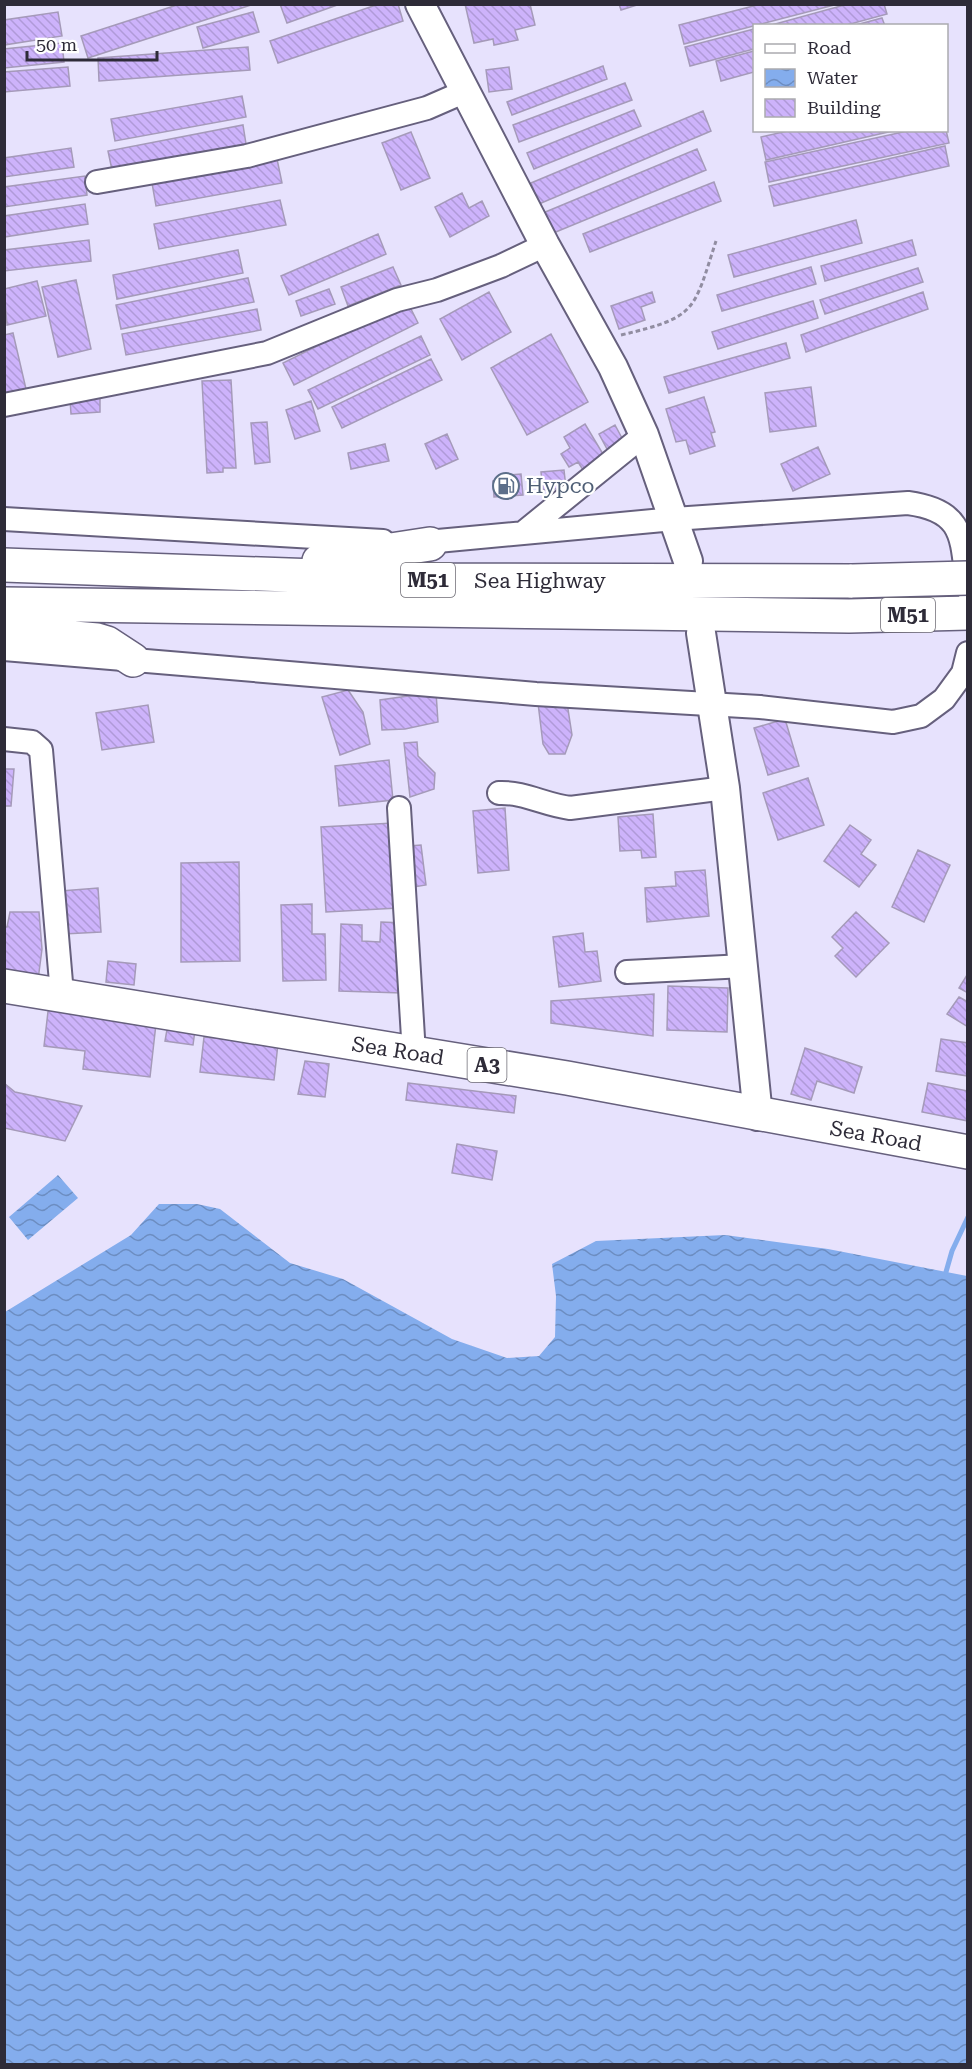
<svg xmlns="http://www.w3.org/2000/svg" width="972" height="2069" viewBox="0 0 972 2069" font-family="'Roboto Serif',serif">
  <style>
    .water { fill: url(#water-waves) }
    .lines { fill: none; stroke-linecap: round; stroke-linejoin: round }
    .stream { stroke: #84aded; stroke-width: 5 }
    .building { fill: url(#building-back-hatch); stroke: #a59ab9; stroke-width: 1.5 }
    .minor-casing { stroke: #66607d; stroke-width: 26 }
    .major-casing { stroke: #66607d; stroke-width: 32 }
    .highway-casing { stroke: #66607d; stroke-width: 36 }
    .path { stroke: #918da1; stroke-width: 3; stroke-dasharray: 4.5 3; stroke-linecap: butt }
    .minor { stroke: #fff; stroke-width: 22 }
    .major { stroke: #fff; stroke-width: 28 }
    .highway { stroke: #fff; stroke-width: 33 }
    .highway-bridge-casing { stroke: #66607d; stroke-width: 36; stroke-linecap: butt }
    .highway-bridge { stroke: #fff; stroke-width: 33 }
    .labels { text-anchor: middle; stroke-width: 4.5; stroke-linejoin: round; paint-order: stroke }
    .shield { fill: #fff; stroke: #6d6b74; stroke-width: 1.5 }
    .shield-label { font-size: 20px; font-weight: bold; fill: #2e2b38 }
    .service-label { font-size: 21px; fill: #4e5e75; stroke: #fff; text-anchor: start }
    .street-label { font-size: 21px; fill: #2e2b38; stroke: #fff }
  </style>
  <defs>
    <pattern id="water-waves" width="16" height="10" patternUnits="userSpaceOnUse" patternTransform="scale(1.5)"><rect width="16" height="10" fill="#84aded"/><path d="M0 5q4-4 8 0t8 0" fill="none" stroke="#6c8dc1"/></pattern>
    <pattern id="building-back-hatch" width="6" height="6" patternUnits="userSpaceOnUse" patternTransform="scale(1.5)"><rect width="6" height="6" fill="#cdb3fb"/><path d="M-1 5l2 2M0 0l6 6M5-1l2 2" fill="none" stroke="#b09ad8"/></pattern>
  </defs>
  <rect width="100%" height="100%" fill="#e7e2fd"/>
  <path class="water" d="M58,1175L78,1198L28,1240L9,1217Z
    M159,1204H197L220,1209L290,1263L343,1279L452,1339L507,1358L539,1356L555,1337L556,1296L552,1264L596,1241L725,1235L828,1249L967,1276V2064H5V1312L131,1235Z"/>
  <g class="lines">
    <path class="stream" d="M946,1272L952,1251L968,1217"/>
  </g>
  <path class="building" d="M180,4H254L88,58L81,36Z
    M280,4H340L287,23Z
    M379,4H398L403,21L278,63L270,41Z
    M465,4H530L535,25L515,30L518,40L494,45L493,39L474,43Z
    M619,4H640L621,10Z
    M761,4H838L684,44L679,25Z
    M848,4H884L887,14L843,26H768Z
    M58,12L62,36L4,45V20Z
    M253,12L259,32L203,48L197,27Z
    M882,18L885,26H852Z
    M754,29V49L690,66L685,47Z
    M62,43L64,62L4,68V49Z
    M248,47L250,70L99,81L98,58Z
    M754,51V72L721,81L716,61Z
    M603,66L607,79L512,115L507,102Z
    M68,67L70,86L4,92V72Z
    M509,67L512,89L489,92L486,70Z
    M625,83L632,100L519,142L513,125Z
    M242,96L246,117L115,141L111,119Z
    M634,110L641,126L534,169L527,153Z
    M703,111L711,131L539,204L531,183Z
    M243,125L246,144L112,170L108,151Z
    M792,130H897L766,160L761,137Z
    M912,130H946L949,143L769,182L765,162Z
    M411,132L430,178L401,190L382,143Z
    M945,146L949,166L774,206L769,186Z
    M71,148L74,167L4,177V158Z
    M697,149L706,170L551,234L543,213Z
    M277,159L282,183L156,206L152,183Z
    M85,176L87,195L4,207V187Z
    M714,182L721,201L590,252L583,234Z
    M462,193L469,208L482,201L489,216L450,237L435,207Z
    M280,200L286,225L159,249L154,224Z
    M85,204L88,224L4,237V216Z
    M856,220L862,243L734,277L728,255Z
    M378,234L386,254L289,295L281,276Z
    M89,240L91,261L4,271V250Z
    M912,240L916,255L825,281L821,266Z
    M238,250L243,273L117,299L113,275Z
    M393,267L401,285L348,306L341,287Z
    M811,267L816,284L722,311L717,295Z
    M918,268L923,282L825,314L820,300Z
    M248,278L254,302L121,329L116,305Z
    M76,280L91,349L58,357L42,287Z
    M37,281L46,316L7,325L4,289Z
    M329,289L335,304L301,316L296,301Z
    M489,292L511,332L462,360L440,319Z
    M652,292L655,302L641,307L645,320L619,329L611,306Z
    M923,292L928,309L806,352L801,335Z
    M407,301L418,323L294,385L283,363Z
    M813,301L818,318L718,349L712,332Z
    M257,309L261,330L126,355L122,334Z
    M13,333L26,389L4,394V335Z
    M551,334L588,402L527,435L491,368Z
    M421,336L430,355L318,409L308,390Z
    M786,343L790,358L669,393L664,377Z
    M431,359L442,380L342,428L332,407Z
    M231,380L236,468H223V472L207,473L202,381Z
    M811,387L816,426L770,432L765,393Z
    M100,397V412L71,414L70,399Z
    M704,397L715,432L711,433L715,446L690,454L686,440L676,442L666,409Z
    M311,401L320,431L295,439L286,410Z
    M267,422L270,462L255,464L251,423Z
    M585,424L606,459L585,473L578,462L569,467L561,454L570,448L564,437Z
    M615,425L623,440L607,449L599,434Z
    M447,434L458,459L436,469L425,444Z
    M385,444L389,461L351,469L348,453Z
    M818,447L830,474L793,491L781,464Z
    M564,470L566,488L543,490L541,472Z
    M521,474L523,495L494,497L493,481L511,480L510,475Z
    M348,690L363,712L370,744L340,755L322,697Z
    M436,692L438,722L405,729L382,730L380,700Z
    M538,703H567L572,735L565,754H549L543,744Z
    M148,705L154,742L102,750L96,713Z
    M785,719L799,766L768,775L754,728Z
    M417,742L418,756L435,773L434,789L410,797L404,743Z
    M389,760L393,800L339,806L335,766Z
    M4,769H14L11,806H4Z
    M808,778L824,825L778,840L763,793Z
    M505,808L509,870L478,873L473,811Z
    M653,814L656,857L642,858L641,850L620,851L618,817Z
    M393,823L398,908L326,912L321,827Z
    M850,825L871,840L861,854L876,865L859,887L824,861Z
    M421,845L426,885L414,887L409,846Z
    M918,850L950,865L924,922L892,907Z
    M239,862L240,961L181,962V863Z
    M705,870L709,916L647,922L645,888L676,886L675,872Z
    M98,888L101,932L64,934L61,891Z
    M312,904V934H325L326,980L283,981L281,905Z
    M10,912H39L42,949L38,980L4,977V927H7Z
    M856,912L889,943L856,977L835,956L843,948L832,937Z
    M381,922L404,923L402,993L339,991L341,924L362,925V941L380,942Z
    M583,933L585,952L597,951L601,981L559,987L553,937Z
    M108,961L136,964L134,985L106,982Z
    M967,975H968V993L959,988Z
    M668,986L728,988L727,1032L667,1030Z
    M654,994L653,1036L551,1023V1001Z
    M959,997L968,1002V1027L947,1014Z
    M49,1003L157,1015L150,1077L83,1069L85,1051L44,1046Z
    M169,1018L196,1023L193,1045L165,1041Z
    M204,1037L278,1044L274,1080L200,1072Z
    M941,1039L968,1043V1076L936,1071Z
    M805,1048L862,1067L854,1093L817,1081L811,1100L791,1094Z
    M305,1061L329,1064L325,1097L298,1094Z
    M4,1083L15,1092L82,1106L65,1141L4,1128Z
    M408,1083L516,1096L514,1113L406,1100Z
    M928,1083L968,1091V1121L922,1112Z
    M457,1144L497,1151L492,1180L452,1173Z"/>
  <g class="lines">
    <defs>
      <path id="minor" d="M97,182L247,156L427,108L466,91
        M4,405L267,353L397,300L437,290L501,266L545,245
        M4,519L383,541
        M524,532L644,435
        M416,543L674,519L908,503C967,511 961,540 968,590
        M4,649L536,694L760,707L893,722L921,716L944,699L963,673L968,653
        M4,739L32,742L41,750L62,994
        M499,793C524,792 545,805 570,808L725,788
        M399,808L414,1054
        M627,972L744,966"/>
      <path id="major" d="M420,4L545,245L613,367L644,435L688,561
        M701,633L725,788L758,1116"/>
      <path id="highway" d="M319,561L430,544
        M4,565L428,580L852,581
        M4,604L849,616L968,613
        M4,632L97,640L107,643L133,660
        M4,986L567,1078L968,1152"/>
    </defs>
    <use href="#minor" class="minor-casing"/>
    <use href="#major" class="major-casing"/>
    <use href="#highway" class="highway-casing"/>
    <path class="path" d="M621,335C697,317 693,312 716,241"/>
    <use href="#minor" class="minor"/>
    <use href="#major" class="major"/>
    <use href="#highway" class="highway"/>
    <defs>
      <path id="highway-bridge" d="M852,581L968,578"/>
    </defs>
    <use href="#highway-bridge" class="highway-bridge-casing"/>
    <use href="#highway-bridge" class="highway-bridge"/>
  </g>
  <defs>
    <symbol id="fuel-ring" viewBox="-11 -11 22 22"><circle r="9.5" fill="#fff" stroke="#5c6f8a" stroke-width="1.5"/><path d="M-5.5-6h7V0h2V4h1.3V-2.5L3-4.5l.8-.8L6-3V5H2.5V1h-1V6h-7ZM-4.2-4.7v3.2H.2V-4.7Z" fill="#5c6f8a"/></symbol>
  </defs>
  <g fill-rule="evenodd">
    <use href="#fuel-ring" x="491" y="471" width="30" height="30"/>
  </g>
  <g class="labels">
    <g class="shield">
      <rect x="401" y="563" width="54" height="34" rx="4.5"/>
      <rect x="881" y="598" width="54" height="34" rx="4.5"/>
      <rect x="467.5" y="1048" width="39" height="34" rx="4.5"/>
    </g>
    <g class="shield-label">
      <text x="428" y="587">M51</text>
      <text x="908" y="622">M51</text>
      <text x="487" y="1072">A3</text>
    </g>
    <g class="service-label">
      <text x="526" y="493">Hypco</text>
    </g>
    <g class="street-label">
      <text x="540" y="588">Sea Highway</text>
      <text transform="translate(398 1051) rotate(9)" y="7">Sea Road</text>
      <text transform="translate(876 1136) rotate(10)" y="7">Sea Road</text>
    </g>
  </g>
  <rect width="972" height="2069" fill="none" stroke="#2e2b38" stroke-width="12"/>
  <rect x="753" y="24" width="195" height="108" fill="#ffffff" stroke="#abaaaf" stroke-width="1.5"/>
  <rect x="765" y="44" width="30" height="9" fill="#ffffff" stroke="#abaaaf" stroke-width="1.5"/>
  <text x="807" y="54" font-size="18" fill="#2e2b38">Road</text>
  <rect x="765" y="69" width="30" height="18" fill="url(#water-waves)" stroke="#abaaaf" stroke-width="1.5"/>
  <text x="807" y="84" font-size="18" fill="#2e2b38">Water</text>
  <rect x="765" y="99" width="30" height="18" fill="url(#building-back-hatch)" stroke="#abaaaf" stroke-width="1.5"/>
  <text x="807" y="114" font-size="18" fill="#2e2b38">Building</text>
  <path d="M27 51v9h130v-9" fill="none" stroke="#2e2b38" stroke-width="3"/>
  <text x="36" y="51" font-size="18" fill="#2e2b38" stroke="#ffffff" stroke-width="4.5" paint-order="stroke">50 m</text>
</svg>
